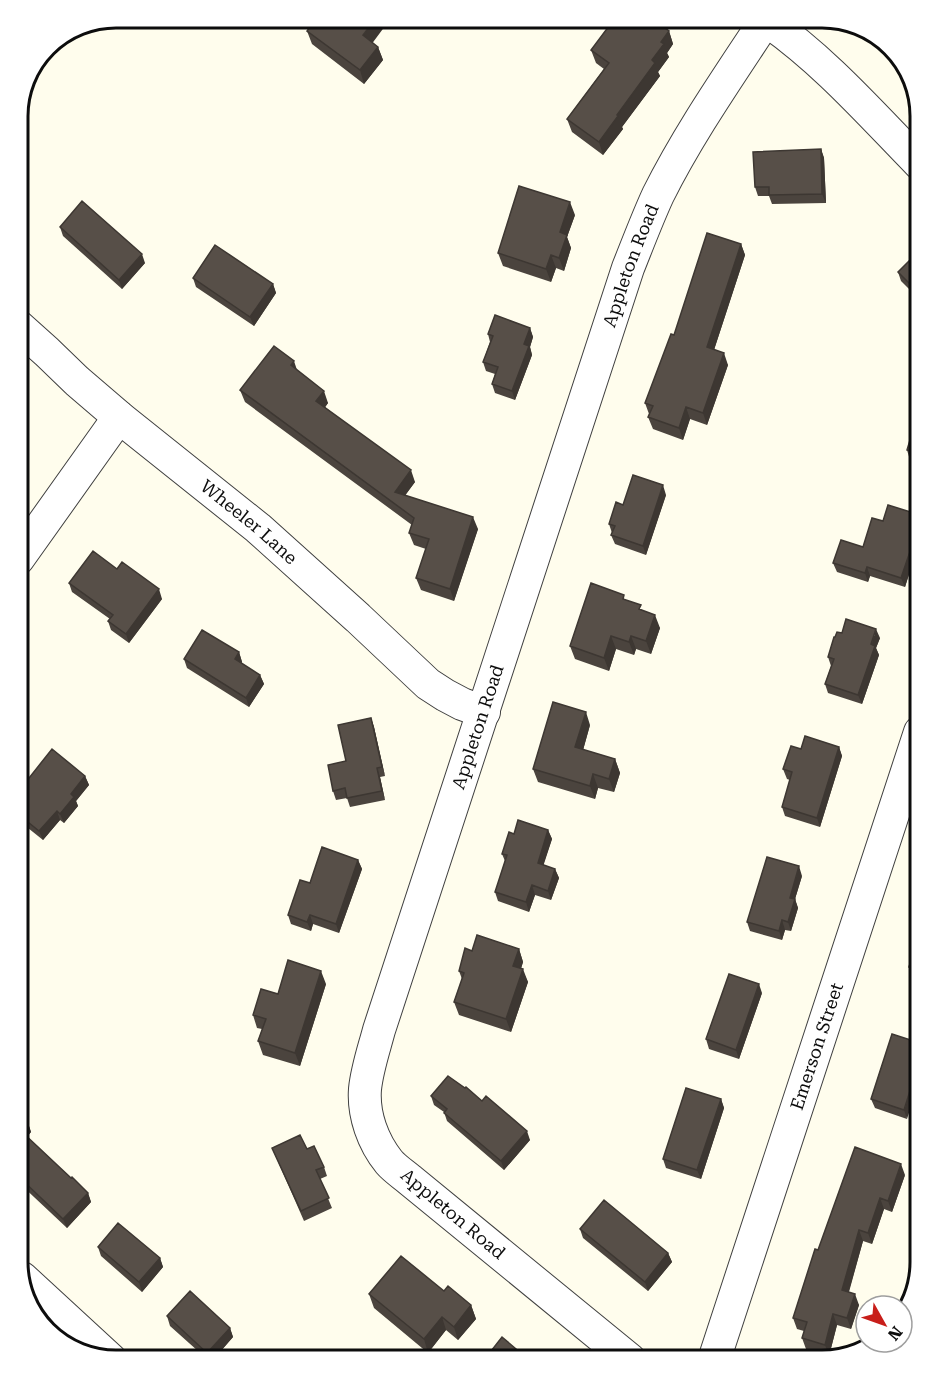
<svg xmlns="http://www.w3.org/2000/svg" width="938" height="1378" viewBox="0 0 938 1378" font-family="'Roboto Serif',serif">
  <style>
    .lines { fill: none; stroke-linecap: round; stroke-linejoin: round }
    .minor-casing { stroke: #404040; stroke-width: 34 }
    .minor { stroke: #fff; stroke-width: 32 }
    .wall { fill: #4b443e }
    .shaded-wall { fill: #3d3732 }
    .building { fill: #574f48; stroke: #3d3732; stroke-width: 1.5 }
    .labels { text-anchor: middle; stroke-width: 6; stroke-linejoin: round; paint-order: stroke }
    .street-label { font-size: 18px; fill: #0d0d0d; stroke: #fff }
    .rim { fill: none; stroke: #0d0d0d; stroke-width: 3 }
  </style>
  <rect width="100%" height="100%" fill="#fffded"/>
  <g class="lines">
    <defs>
      <g id="minor">
        <path d="M766,20C824,60 871,114 920,164"/>
        <path id="s1" d="M18,326L47,352L77,381L119,417L258,528L358,618L428,684L445,695L462,704L484,712"/>
        <path d="M18,559L119,417"/>
        <path d="M22,1278L111,1360"/>
        <path id="s2" d="M630,1360L410,1180C403,1174 395,1169 389,1162C373,1142 363,1115 365,1089C367,1069 374,1049 379,1030L628,268C638,243 647,219 658,195C689,133 729,76 767,18"/>
        <path id="s3" d="M714,1360L920,732"/>
      </g>
    </defs>
    <use href="#minor" class="minor-casing"/>
    <use href="#minor" class="minor"/>
  </g>
  <path class="wall" d="M181,18H208L203,29L182,21Z
    M307,31L372,43L378,47L383,60L364,84L312,44Z
    M669,31L673,44L667,53L669,57L658,72L660,76L622,127L623,129L603,155L572,132L567,119L604,69L596,63L591,50Z
    M821,149L824,158L826,203L772,204L769,196H758L755,187Z
    M575,215L567,237L571,248L564,271L556,268L551,282L503,266L498,253Z
    M60,227L145,263L122,289L63,236Z
    M741,244L745,255L714,350L728,365L707,425L690,419L683,440L653,429L648,417L649,414L645,403L674,335Z
    M920,250V300L901,281L898,272Z
    M193,278L273,284L276,293L254,326L196,287Z
    M530,328L533,337L530,347L532,355L515,400L495,393L492,384L495,374L486,371L483,362L490,342L488,334Z
    M297,370L328,403L325,407L415,482L405,495L478,529L454,601L421,590L416,578L426,549L414,545L409,533L412,525L245,402L240,390Z
    M920,407V463L910,460L907,450Z
    M666,495L646,555L615,544L611,535L612,533L609,524L623,505Z
    M917,532L920,540L905,587L870,576L868,582L837,572L833,563L863,547Z
    M117,569L162,599L129,643L111,630L108,621L110,619L72,592L69,583Z
    M626,600L643,611L660,628L651,654L636,649L634,655L616,649L609,671L575,659L570,646Z
    M842,633L880,638L876,648L879,655L862,704L828,693L825,684L831,666L828,657L835,637Z
    M239,652L242,662L241,663L260,675L264,684L249,707L187,668L184,659Z
    M371,718L374,727L385,776L380,777L385,800L350,807L347,798L336,800L333,791L346,761Z
    M590,725L583,750L615,759L620,773L614,792L598,788L595,799L538,782L533,769Z
    M839,747L842,756L820,827L785,816L782,807L790,780L787,779L783,769L801,749Z
    M85,776L89,785L76,801L78,806L64,823L60,820L43,840L18,820V792Z
    M548,830L552,839L543,865L555,869L559,878L551,900L535,895L529,912L498,901L495,892L505,861L502,854L514,834Z
    M358,860L362,869L339,933L313,924L311,931L291,924L288,915L310,883Z
    M802,876L795,899L798,908L791,931L785,930L782,940L750,931L747,922Z
    M920,948V994L914,993L911,983L913,976H912L909,967Z
    M519,949L523,962L521,968L528,982L511,1032L459,1015L454,1002L462,979L459,971L472,951Z
    M326,984L300,1066L263,1055L258,1041L262,1029L257,1028L253,1015L278,994Z
    M762,993L739,1059L709,1049L706,1039Z
    M892,1034L907,1119L875,1108L871,1099Z
    M465,1088L530,1140L504,1170L447,1121L444,1112L434,1105L431,1096Z
    M721,1099L724,1108L701,1179L666,1168L663,1159Z
    M18,1115L28,1123L31,1132L27,1137L71,1178L88,1193L91,1202L67,1228L18,1182Z
    M272,1148L307,1149L324,1167L327,1176L320,1179L332,1208L304,1221Z
    M905,1175L892,1212L884,1209L872,1244L863,1241L849,1292L859,1305L851,1329L837,1325L829,1356L806,1349L802,1338L804,1331L797,1329L793,1318L818,1250Z
    M580,1229L668,1253L672,1262L648,1291L583,1238Z
    M98,1247L160,1258L163,1267L142,1292L101,1256Z
    M444,1291L471,1305L476,1319L458,1340L446,1330L428,1353L374,1308L369,1294Z
    M167,1316L230,1328L233,1337L213,1360H208L170,1326Z"/>
  <path class="shaded-wall" d="M204,18H208L203,29L201,25Z
    M376,18H391L368,49L363,35Z
    M669,31L673,44L667,53L669,57L658,72L660,76L622,127L623,129L603,155L599,142L617,115L661,42Z
    M378,47L383,60L364,84L360,70Z
    M821,149L824,158L826,203L822,194Z
    M570,202L575,215L567,237L571,248L564,271L559,258L560,232Z
    M741,244L745,255L711,359L707,347Z
    M142,254L145,263L122,289L119,280Z
    M551,255L556,268L551,282L546,269Z
    M273,284L276,293L254,326L250,317Z
    M530,328L533,337L530,347L532,355L515,400L512,391L524,344Z
    M724,353L728,365L707,425L703,413Z
    M294,361L298,373L291,365Z
    M324,391L328,403L321,413L316,401Z
    M686,407L690,419L683,440L679,428Z
    M411,470L415,482L399,504L395,492Z
    M663,485L666,495L646,555L643,546Z
    M917,514L920,523L917,532L920,540L905,587L901,578L912,529Z
    M473,517L478,529L454,601L450,589Z
    M867,567L870,576L868,582L865,573Z
    M159,589L162,599L129,643L126,634Z
    M655,615L660,628L651,654L646,641Z
    M876,629L880,638L876,648L879,655L862,704L858,695Z
    M611,636L616,649L609,671L604,658Z
    M631,636L636,649L634,655L629,642Z
    M239,652L242,662L238,668L235,659Z
    M260,675L264,684L249,707L246,698Z
    M586,712L590,725L580,761L575,747Z
    M371,718L374,727L385,776L382,767Z
    M839,747L842,756L820,827L817,818Z
    M615,759L620,773L614,792L609,779Z
    M377,768L380,777L385,800L382,791Z
    M593,774L598,788L595,799L590,786Z
    M85,776L89,785L76,801L78,806L64,823L60,814L71,794Z
    M57,811L60,820L43,840L39,831Z
    M548,830L552,839L541,873L538,863Z
    M358,860L362,869L339,933L336,924Z
    M799,866L802,876L795,899L798,908L791,931L788,922L790,898Z
    M555,869L559,878L551,900L548,891Z
    M532,885L535,895L529,912L526,902Z
    M310,915L313,924L311,931L307,922Z
    M782,920L785,930L782,940L779,931Z
    M519,949L523,962L518,979L513,966Z
    M523,969L528,982L511,1032L506,1019Z
    M321,971L326,984L300,1066L295,1053Z
    M759,984L762,993L739,1059L736,1050Z
    M920,1059V1079L907,1119L904,1110Z
    M721,1099L724,1108L701,1179L697,1170Z
    M28,1123L31,1132L24,1140L21,1131Z
    M527,1131L530,1140L504,1170L501,1161Z
    M901,1164L905,1175L892,1212L888,1201Z
    M88,1193L91,1202L67,1228L63,1219Z
    M880,1198L884,1209L872,1244L868,1233Z
    M859,1230L863,1241L846,1301L842,1290Z
    M668,1253L672,1262L648,1291L645,1282Z
    M160,1258L163,1267L142,1292L139,1282Z
    M855,1294L859,1305L851,1329L847,1318Z
    M471,1305L476,1319L458,1340L454,1327Z
    M833,1314L837,1325L829,1356L825,1345Z
    M442,1317L446,1330L428,1353L424,1339Z
    M230,1328L233,1337L213,1360H210L207,1353Z"/>
  <path class="building" d="M185,18H204L201,25Z
    M316,18H376L363,35L378,47L360,70L307,31Z
    M615,18H651L669,31L661,42L664,44L652,60L655,63L617,115L618,116L599,142L567,119L609,63L591,50Z
    M821,149L822,194L769,195V187H755L753,152Z
    M519,186L570,202L560,232L567,235L559,258L551,255L546,269L498,253Z
    M82,201L142,254L119,280L60,227Z
    M707,233L741,244L707,347L724,353L703,413L686,407L679,428L648,417L653,406L645,403L671,334L674,335Z
    M215,245L273,284L250,317L193,278Z
    M920,250V294L898,272Z
    M495,315L530,328L524,344L529,346L512,391L492,384L498,367L483,362L493,336L488,334Z
    M274,346L294,361L291,365L324,391L316,401L411,470L395,492L473,517L450,589L416,578L429,539L409,533L414,518L240,390Z
    M920,407V454L907,450Z
    M633,475L663,485L643,546L611,535L615,526L609,524L616,502L623,505Z
    M888,505L917,514L912,529L917,531L901,578L867,567L865,573L833,563L841,540L863,547L872,518L883,521Z
    M93,551L117,569L122,562L159,589L126,634L108,621L113,615L69,583Z
    M591,583L624,595L623,599L641,605L639,609L655,615L646,641L631,636L629,642L611,636L604,658L570,646Z
    M846,619L876,629L871,644L875,646L858,695L825,684L834,659L828,657L834,637H835L837,632L842,633Z
    M202,630L239,652L235,659L260,675L246,698L184,659Z
    M553,702L586,712L575,747L615,759L609,779L593,774L590,786L533,769Z
    M371,718L382,767L377,768L382,791L347,798L345,788L333,791L328,765L346,761L338,725Z
    M805,736L839,747L817,818L782,807L792,772L783,769L791,746L801,749Z
    M52,749L85,776L71,794L74,797L60,814L57,811L39,831L18,814V792Z
    M518,820L548,830L538,863L555,869L548,891L532,885L526,902L495,892L507,855L502,854L509,832L514,834Z
    M322,847L358,860L336,924L310,915L307,922L288,915L300,880L310,883Z
    M767,857L799,866L790,898L795,899L788,922L782,920L779,931L747,922Z
    M477,935L519,949L513,966L523,969L506,1019L454,1002L464,973L459,971L465,948L472,951Z
    M915,946L920,948V986L911,983L915,969L909,967Z
    M288,960L321,971L295,1053L258,1041L266,1019L253,1015L261,989L278,994Z
    M729,974L759,984L736,1050L706,1039Z
    M892,1034L920,1043V1059L904,1110L871,1099Z
    M448,1076L465,1088L466,1087L482,1101L486,1096L527,1131L501,1161L444,1113L447,1109L431,1096Z
    M686,1088L721,1099L697,1170L663,1159Z
    M18,1115L28,1123L21,1131L71,1178L72,1177L88,1193L63,1219L18,1176Z
    M300,1135L307,1149L314,1146L324,1167L316,1170L329,1198L301,1211L272,1148Z
    M855,1147L901,1164L888,1201L880,1198L868,1233L859,1230L842,1290L855,1294L847,1318L833,1314L825,1345L802,1338L807,1322L793,1318L815,1249L818,1250Z
    M604,1200L668,1253L645,1282L580,1229Z
    M118,1223L160,1258L139,1282L98,1247Z
    M401,1256L444,1291L448,1286L471,1305L454,1327L442,1317L424,1339L369,1294Z
    M190,1291L230,1328L207,1353L167,1316Z
    M502,1337L529,1360H484Z"/>
  <g class="labels">
    <g class="street-label">
      <text dy="6" stroke="none"><textPath href="#s2" startOffset="1256">Appleton Road</textPath></text>
      <text dy="6" stroke="none"><textPath href="#s1" startOffset="303">Wheeler Lane</textPath></text>
      <text dy="6" stroke="none"><textPath href="#s2" startOffset="770">Appleton Road</textPath></text>
      <text dy="6" stroke="none"><textPath href="#s3" startOffset="330">Emerson Street</textPath></text>
      <text transform="translate(453 1214) rotate(40)" y="6">Appleton Road</text>
    </g>
  </g>
  <path d="M0 0H938V1378H0ZM116 28H822A88 88 0 0 1 910 116V1262A88 88 0 0 1 822 1350H116A88 88 0 0 1 28 1262V116A88 88 0 0 1 116 28Z" fill="#fff" fill-rule="evenodd"/>
  <path class="rim" d="M116 28H822A88 88 0 0 1 910 116V1262A88 88 0 0 1 822 1350H116A88 88 0 0 1 28 1262V116A88 88 0 0 1 116 28Z"/>
  <g transform="translate(884 1324) rotate(130)"><circle r="28" fill="#ffffff" stroke="#9e9e9e" stroke-width="1.5"/>
  <path d="M0-4.5L10 22L0 15L-10 22Z" fill="#c81e1a"/>
  <text y="-9" font-size="16" font-weight="bold" text-anchor="middle" fill="#0d0d0d">N</text>
  </g>
</svg>
